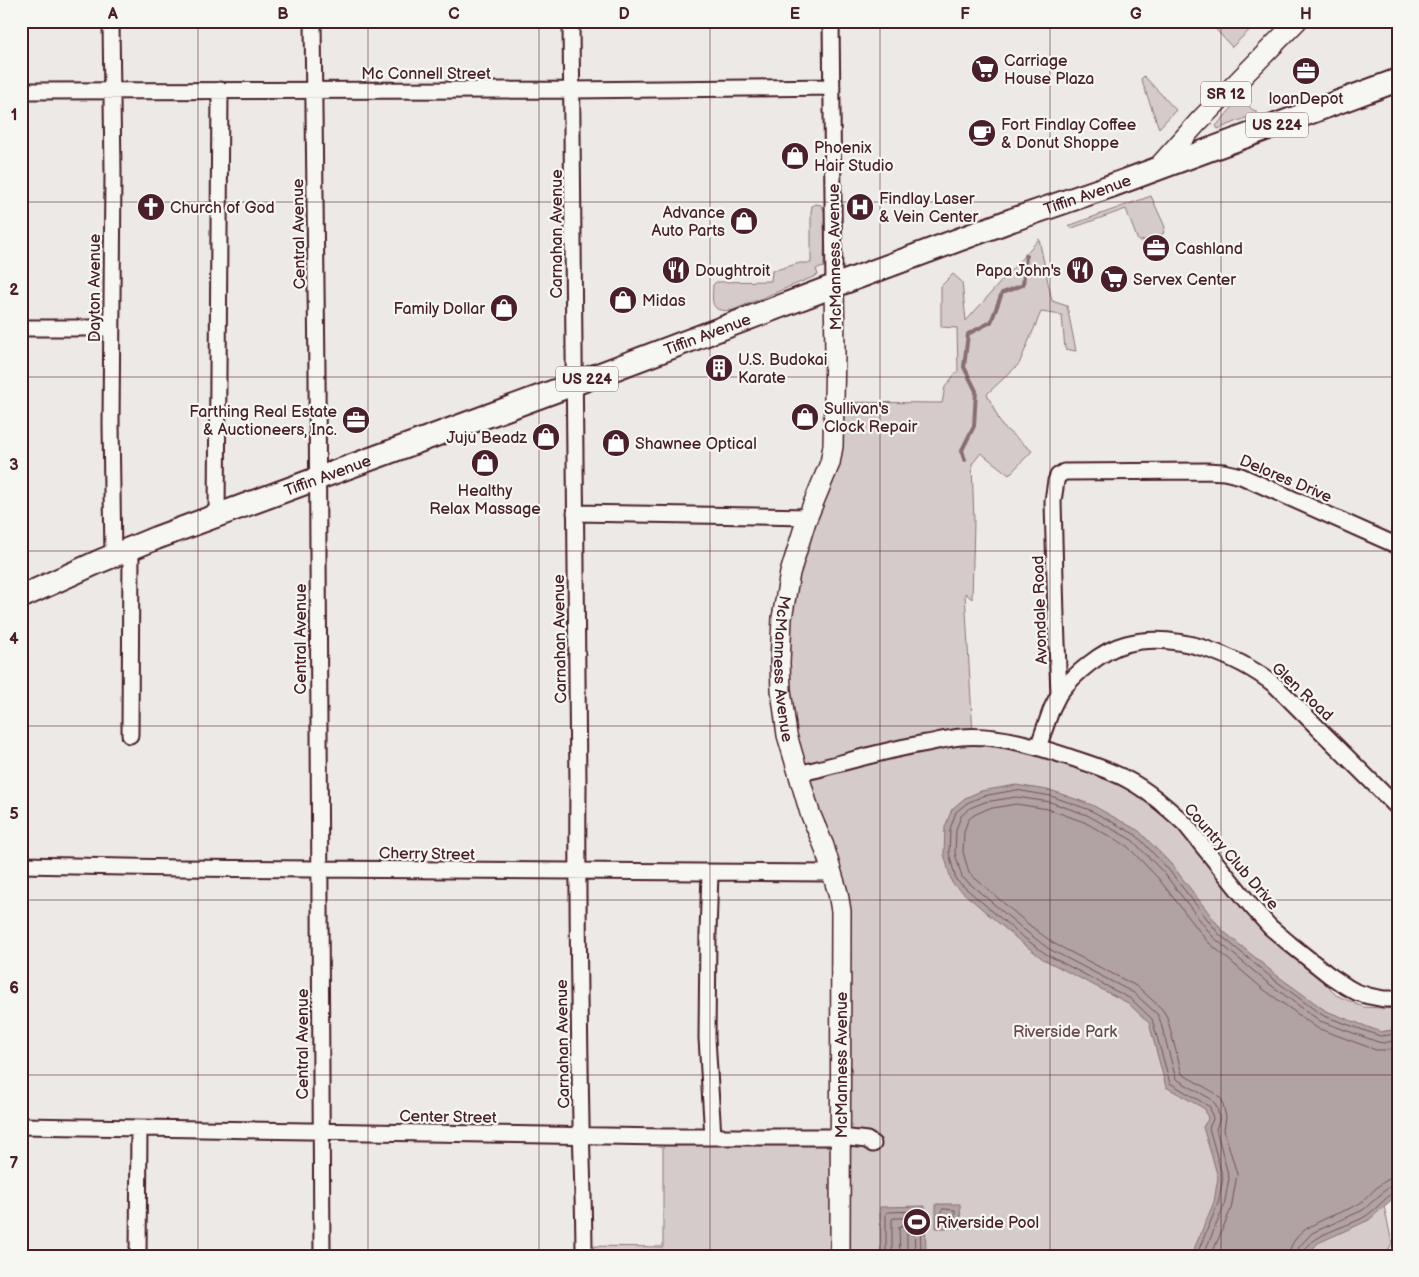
<svg xmlns="http://www.w3.org/2000/svg" width="1419" height="1277" viewBox="0 0 1419 1277" font-family="'Balsamiq Sans',sans-serif">
  <style>
    .green { fill: #d4cbca; stroke: #8f757a }
    .water { fill: #b1a2a3; stroke: #886e73 }
    .lines { fill: none; stroke-linecap: round; stroke-linejoin: round }
    .shore { stroke: #73535b; stroke-width: 1 }
    .stream { stroke: #886e73; stroke-width: 4 }
    .minor-casing { stroke: #4a1f2b; stroke-width: 19 }
    .major-casing { stroke: #4a1f2b; stroke-width: 22 }
    .highway-casing { stroke: #4a1f2b; stroke-width: 26 }
    .minor { stroke: #f6f6f2; stroke-width: 15 }
    .major { stroke: #f6f6f2; stroke-width: 19 }
    .highway { stroke: #f6f6f2; stroke-width: 22 }
    .grid { fill: none; stroke: #4a1f2b; stroke-width: 1; stroke-opacity: 0.55 }
    .labels { text-anchor: middle; stroke-width: 4.5; stroke-linejoin: round; paint-order: stroke }
    .shield { fill: #f6f6f2; stroke: #7e6067; stroke-width: 1 }
    .shield-label { font-size: 15px; font-weight: bold; fill: #4a1f2b }
    .poi-label { font-size: 16px; fill: #4a1f2b; stroke: #f6f6f2; text-anchor: start }
    .street-label { font-size: 16px; fill: #4a1f2b; stroke: #f6f6f2 }
    .park-label { font-size: 16px; fill: #6c4a53; stroke: #f6f6f2 }
    .neatline { fill: none; stroke: #4a1f2b; stroke-width: 2 }
    .grid-label { font-size: 16px; text-anchor: middle; font-weight: bold; fill: #4a1f2b }
  </style>
  <rect width="100%" height="100%" fill="#ece9e6"/>
  <filter id="ink" filterUnits="userSpaceOnUse"><feTurbulence type="fractalNoise" baseFrequency=".02" numOctaves="2"/><feDisplacementMap in="SourceGraphic" scale="10" xChannelSelector="R" yChannelSelector="G"/><feConvolveMatrix kernelMatrix="1 2 1 2 8 2 1 2 1" color-interpolation-filters="sRGB"/></filter>
  <g filter="url(#ink)">
    <path class="green" d="M1208,21H1259L1232,47Z
      M1144,76L1176,110L1159,128L1141,79Z
      M1244,94L1247,96C1247,103 1249,109 1256,111V114L1218,129L1216,126Z
      M1151,196L1165,227L1163,234L1141,241H1138L1126,209L1072,228L1068,226Z
      M816,204L821,205L825,212L824,267L816,269L818,275L733,310C710,313 712,303 713,285L716,282L771,281L772,271L800,263H811V213L812,206Z
      M1039,239L1052,301L1067,306L1076,351L1065,349L1062,315L1041,312L1019,364L987,394L1002,426L1032,451L1009,475L981,453L972,464L974,521L972,599L965,593L973,736L1027,744L1151,795L1308,967L1336,995L1363,1007L1398,1009V1029L1381,1032L1366,1124L1392,1243L1386,1256H584V1246L663,1247V1149L664,1137H841V911L810,813L780,645L830,463L835,402L942,403L945,387L958,370L957,328L941,327V286L953,274L962,282L966,321Z"/>
    <path class="water" d="M1016,785L1053,791L1092,805L1139,831L1172,865L1222,930L1275,974L1326,1011L1381,1032L1398,1029V1194L1369,1220L1318,1243L1306,1256H1191L1214,1202L1218,1177L1203,1127L1208,1119L1205,1109L1166,1087L1149,1023L1128,1003L1043,959L1016,938L952,883L944,854L945,827L952,809L965,798L981,791Z
      M936,1204H960L961,1228H936Z
      M925,1206L926,1256H881L880,1207Z"/>
    <g class="lines">
      <path class="shore" d="M943,1209L955,1210V1223L941,1222V1212Z
        M886,1256V1213L888,1212L918,1211L920,1214L921,1256
        M892,1256V1219L894,1218H912L914,1220L915,1256
        M900,1256L899,1227L901,1226L904,1225L907,1228V1256
        M1196,1256L1218,1204L1223,1178L1209,1128L1213,1119L1210,1107L1170,1083L1152,1019L1131,999L1046,954L1019,934L956,880L949,853L950,829L956,812L967,803L983,796L1016,790L1051,796L1090,810L1136,835L1168,869L1219,934L1272,978L1315,1010L1324,1016L1380,1036L1398,1034
        M1203,1256L1224,1206L1229,1178L1216,1129L1219,1121V1116L1216,1105L1211,1099L1176,1079L1160,1020L1157,1014L1134,993L1049,949L1023,929L962,877L955,853L956,830L961,816L970,808L985,802L1016,797L1050,802L1087,815L1132,840L1164,873L1213,937L1268,983L1320,1021L1378,1042L1383,1043L1398,1040
        M1211,1256L1231,1209L1237,1174L1224,1130L1226,1117L1222,1100L1215,1093L1182,1074L1167,1017L1162,1009L1138,987L1053,943L1028,924L969,873L963,852L964,832L968,820L974,815L987,809L1016,804L1048,809L1084,822L1127,846L1158,878L1208,942L1263,989L1317,1028L1376,1050H1384L1398,1048
        M1289,1256C1290,1226 1336,1216 1357,1205C1371,1197 1380,1178 1398,1177
        M1296,1256L1299,1247L1312,1233L1363,1210L1389,1187L1398,1185
        M1303,1256C1305,1235 1351,1226 1366,1216C1376,1209 1384,1200 1393,1192L1398,1191"/>
      <path class="stream" d="M965,460L962,450L974,426L976,391L964,367L968,334L991,322L1002,293L1023,285L1026,256"/>
      <defs>
        <path id="minor" d="M111,21L113,173L111,424L113,556
          M313,21L317,374L322,1256
          M571,21L578,786C577,899 579,1011 581,1123C582,1167 584,1212 584,1256
          M831,21L834,286
          M21,91L572,90L832,87
          M21,328H111
          M575,513L808,517
          M217,516L220,90
          M1059,694C1073,675 1102,650 1126,644C1176,631 1237,655 1276,686L1398,808
          M130,735L131,548
          M1038,747L1052,708L1059,694L1056,617L1053,501L1056,481L1058,476L1064,472L1206,471L1224,472L1241,476L1398,546
          M798,774C841,764 883,750 927,743C938,741 949,738 961,737C1000,734 1039,747 1075,759C1093,765 1112,771 1128,780C1149,791 1168,808 1185,824L1252,907L1270,927L1290,944L1329,975L1347,987L1356,992L1369,996L1384,999H1398
          M21,865L178,868L832,873
          M710,873L708,933L707,1038L713,1137
          M21,1126L664,1137H841L867,1140L873,1144
          M138,1256L139,1128"/>
        <g id="major">
          <path d="M1156,169L1199,121L1297,21"/>
          <path id="s1" d="M834,286L835,352L833,446L830,463L806,521L790,573L782,618L780,663L781,690L787,735L810,813L824,846L832,873L838,893L841,911L840,1256"/>
        </g>
        <g id="highway">
          <path id="s2" d="M21,597L98,562L156,538L574,384L834,286L1012,220L1108,187L1398,80"/>
        </g>
      </defs>
      <use href="#minor" class="minor-casing"/>
      <use href="#major" class="major-casing"/>
      <use href="#highway" class="highway-casing"/>
      <use href="#minor" class="minor"/>
      <use href="#major" class="major"/>
      <use href="#highway" class="highway"/>
    </g>
  </g>
  <path class="grid" d="M198,21V1256M368,21V1256M539,21V1256M710,21V1256M880,21V1256M1050,21V1256M1221,21V1256M21,202H1398M21,377H1398M21,551H1398M21,726H1398M21,900H1398M21,1075H1398"/>
  <defs>
    <symbol id="supermarket-disc" viewBox="-11 -11 22 22"><circle r="9.5" fill="#4a1f2b" stroke="#f6f6f2"/><path d="M-6-5.5h2.5l.6 2H6L4.5 2H-2.5L-4.4-4H-6ZM-1.5 3.2a1.3 1.3 0 1 0 .1 0ZM3 3.2a1.3 1.3 0 1 0 .1 0Z" fill="#fff"/></symbol>
    <symbol id="office-disc" viewBox="-11 -11 22 22"><circle r="9.5" fill="#4a1f2b" stroke="#f6f6f2"/><path d="M-6-3h4V-5.5h4V-3h4V5H-6ZM-1-4.5V-3h2v-1.5ZM-6 0V1H6V0Z" fill="#fff"/></symbol>
    <symbol id="cafe-disc" viewBox="-11 -11 22 22"><circle r="9.5" fill="#4a1f2b" stroke="#f6f6f2"/><path d="M-5.5-4.5H6V0H3Q3 3.5 0 3.5H-2.5Q-5.5 3.5-5.5 0ZM3-3.2v2h1.7v-2ZM-6 4.5H4V6H-6Z" fill="#fff"/></symbol>
    <symbol id="shop-disc" viewBox="-11 -11 22 22"><circle r="9.5" fill="#4a1f2b" stroke="#f6f6f2"/><path d="M-5-2.5h2.3a2.7 3.5 0 0 1 5.4 0H5L5.5 6h-11ZM-1.5-2.5h3a1.5 2.3 0 0 0-3 0Z" fill="#fff"/></symbol>
    <symbol id="church-disc" viewBox="-11 -11 22 22"><circle r="9.5" fill="#4a1f2b" stroke="#f6f6f2"/><path d="M-1.2-6h2.4v3.5h3.3v2.4h-3.3V6h-2.4V-.1h-3.3v-2.4h3.3Z" fill="#fff"/></symbol>
    <symbol id="hospital-disc" viewBox="-11 -11 22 22"><circle r="9.5" fill="#4a1f2b" stroke="#f6f6f2"/><path d="M-5-5h3v3.5h4V-5h3V5h-3V1.5h-4V5h-3Z" fill="#fff"/></symbol>
    <symbol id="restaurant-disc" viewBox="-11 -11 22 22"><circle r="9.5" fill="#4a1f2b" stroke="#f6f6f2"/><path d="M-5-6h1v4h1v-4h1v4h1v-4h1v5L-1.5 .5V6h-2V.5L-5-1ZM5-6V6H3V1.5H1.5Q1.5-4 5-6Z" fill="#fff"/></symbol>
    <symbol id="building-disc" viewBox="-11 -11 22 22"><circle r="9.5" fill="#4a1f2b" stroke="#f6f6f2"/><path d="M-4-6H4V6H1V3H-1V6H-4ZM-2.5-4.3h1.7v1.8h-1.7ZM.8-4.3h1.7v1.8H.8ZM-2.5-1h1.7V.8h-1.7ZM.8-1h1.7V.8H.8Z" fill="#fff"/></symbol>
    <symbol id="stadium-disc" viewBox="-11 -11 22 22"><circle r="9.5" fill="#4a1f2b" stroke="#f6f6f2"/><path d="M0-5a6.5 5 0 1 0 0 10a6.5 5 0 1 0 0-10ZM-3.5-1.8h7v3.6h-7Z" fill="#fff"/></symbol>
  </defs>
  <g fill-rule="evenodd">
    <use href="#supermarket-disc" x="969" y="53" width="32" height="32"/>
    <use href="#office-disc" x="1290" y="55" width="32" height="32"/>
    <use href="#cafe-disc" x="966" y="117" width="32" height="32"/>
    <use href="#shop-disc" x="779" y="140" width="32" height="32"/>
    <use href="#church-disc" x="135" y="191" width="32" height="32"/>
    <use href="#hospital-disc" x="844" y="191" width="32" height="32"/>
    <use href="#shop-disc" x="728" y="205" width="32" height="32"/>
    <use href="#office-disc" x="1140" y="232" width="32" height="32"/>
    <use href="#restaurant-disc" x="660" y="254" width="32" height="32"/>
    <use href="#restaurant-disc" x="1064" y="254" width="32" height="32"/>
    <use href="#supermarket-disc" x="1098" y="263" width="32" height="32"/>
    <use href="#shop-disc" x="607" y="284" width="32" height="32"/>
    <use href="#shop-disc" x="488" y="292" width="32" height="32"/>
    <use href="#building-disc" x="703" y="352" width="32" height="32"/>
    <use href="#shop-disc" x="789" y="401" width="32" height="32"/>
    <use href="#office-disc" x="340" y="404" width="32" height="32"/>
    <use href="#shop-disc" x="530" y="421" width="32" height="32"/>
    <use href="#shop-disc" x="600" y="427" width="32" height="32"/>
    <use href="#shop-disc" x="469" y="447" width="32" height="32"/>
    <use href="#stadium-disc" x="901" y="1206" width="32" height="32"/>
  </g>
  <g class="labels">
    <g class="shield">
      <rect x="1201" y="81.5" width="50" height="25" rx="4"/>
      <rect x="1246" y="112.5" width="62" height="25" rx="4"/>
      <rect x="556" y="366.5" width="62" height="25" rx="4"/>
    </g>
    <g class="shield-label">
      <text x="1226" y="99">SR 12</text>
      <text x="1277" y="130">US 224</text>
      <text x="587" y="384">US 224</text>
    </g>
    <g class="poi-label">
      <text x="1004" y="66">Carriage<tspan x="1004" dy="18">House Plaza</tspan></text>
      <text x="1306" y="104" text-anchor="middle">loanDepot</text>
      <text x="1001" y="130">Fort Findlay Coffee<tspan x="1001" dy="18">&amp; Donut Shoppe</tspan></text>
      <text x="814" y="153">Phoenix<tspan x="814" dy="18">Hair Studio</tspan></text>
      <text x="879" y="204">Findlay Laser<tspan x="879" dy="18">&amp; Vein Center</tspan></text>
      <text x="170" y="213">Church of God</text>
      <text x="725" y="218" text-anchor="end">Advance<tspan x="725" dy="18">Auto Parts</tspan></text>
      <text x="1175" y="254">Cashland</text>
      <text x="695" y="276">Doughtroit</text>
      <text x="1061" y="276" text-anchor="end">Papa John's</text>
      <text x="1133" y="285">Servex Center</text>
      <text x="642" y="306">Midas</text>
      <text x="485" y="314" text-anchor="end">Family Dollar</text>
      <text x="738" y="365">U.S. Budokai<tspan x="738" dy="18">Karate</tspan></text>
      <text x="824" y="414">Sullivan's<tspan x="824" dy="18">Clock Repair</tspan></text>
      <text x="337" y="417" text-anchor="end">Farthing Real Estate<tspan x="337" dy="18">&amp; Auctioneers, Inc.</tspan></text>
      <text x="527" y="443" text-anchor="end">Juju Beadz</text>
      <text x="635" y="449">Shawnee Optical</text>
      <text x="485" y="496" text-anchor="middle">Healthy<tspan x="485" dy="18">Relax Massage</tspan></text>
      <text x="936" y="1228">Riverside Pool</text>
    </g>
    <g class="street-label">
      <text x="426" y="79">Mc Connell Street</text>
      <text dy="6" stroke="none"><textPath href="#s2" startOffset="1140">Tiffin Avenue</textPath></text>
      <text transform="translate(298 234) rotate(-91)" y="6">Central Avenue</text>
      <text transform="translate(556 234) rotate(-90)" y="6">Carnahan Avenue</text>
      <text transform="translate(834 257) rotate(-91)" y="6">McManness Avenue</text>
      <text transform="translate(94 288) rotate(-90)" y="6">Dayton Avenue</text>
      <text dy="6" stroke="none"><textPath href="#s2" startOffset="735">Tiffin Avenue</textPath></text>
      <text dy="6" stroke="none"><textPath href="#s2" startOffset="330">Tiffin Avenue</textPath></text>
      <text transform="translate(1286 478) rotate(23)" y="6">Delores Drive</text>
      <text transform="translate(1039 610) rotate(-92)" y="6">Avondale Road</text>
      <text transform="translate(300 639) rotate(-90)" y="6">Central Avenue</text>
      <text transform="translate(559 639) rotate(-91)" y="6">Carnahan Avenue</text>
      <text dy="6" stroke="none"><textPath href="#s1" startOffset="391">McManness Avenue</textPath></text>
      <text transform="translate(1303 691) rotate(43)" y="6">Glen Road</text>
      <text transform="translate(427 853) rotate(1)" y="6">Cherry Street</text>
      <text transform="translate(1232 856) rotate(49)" y="6">Country Club Drive</text>
      <text transform="translate(302 1044) rotate(-90)" y="6">Central Avenue</text>
      <text transform="translate(562 1044) rotate(-91)" y="6">Carnahan Avenue</text>
      <text transform="translate(841 1065) rotate(-90)" y="6">McManness Avenue</text>
      <text transform="translate(448 1116) rotate(1)" y="6">Center Street</text>
    </g>
    <g class="park-label">
      <text x="1065" y="1037">Riverside Park</text>
    </g>
  </g>
  <rect width="1419" height="1277" fill="none" stroke="#f6f6f2" stroke-width="55"/>
  <rect x="28" y="28" width="1364" height="1222" class="neatline"/>
  <g class="grid-label">
    <text x="113" y="19">A</text>
    <text x="283" y="19">B</text>
    <text x="454" y="19">C</text>
    <text x="624" y="19">D</text>
    <text x="795" y="19">E</text>
    <text x="965" y="19">F</text>
    <text x="1136" y="19">G</text>
    <text x="1306" y="19">H</text>
    <text x="14" y="120">1</text>
    <text x="14" y="295">2</text>
    <text x="14" y="470">3</text>
    <text x="14" y="644">4</text>
    <text x="14" y="819">5</text>
    <text x="14" y="993">6</text>
    <text x="14" y="1168">7</text>
  </g>
</svg>
